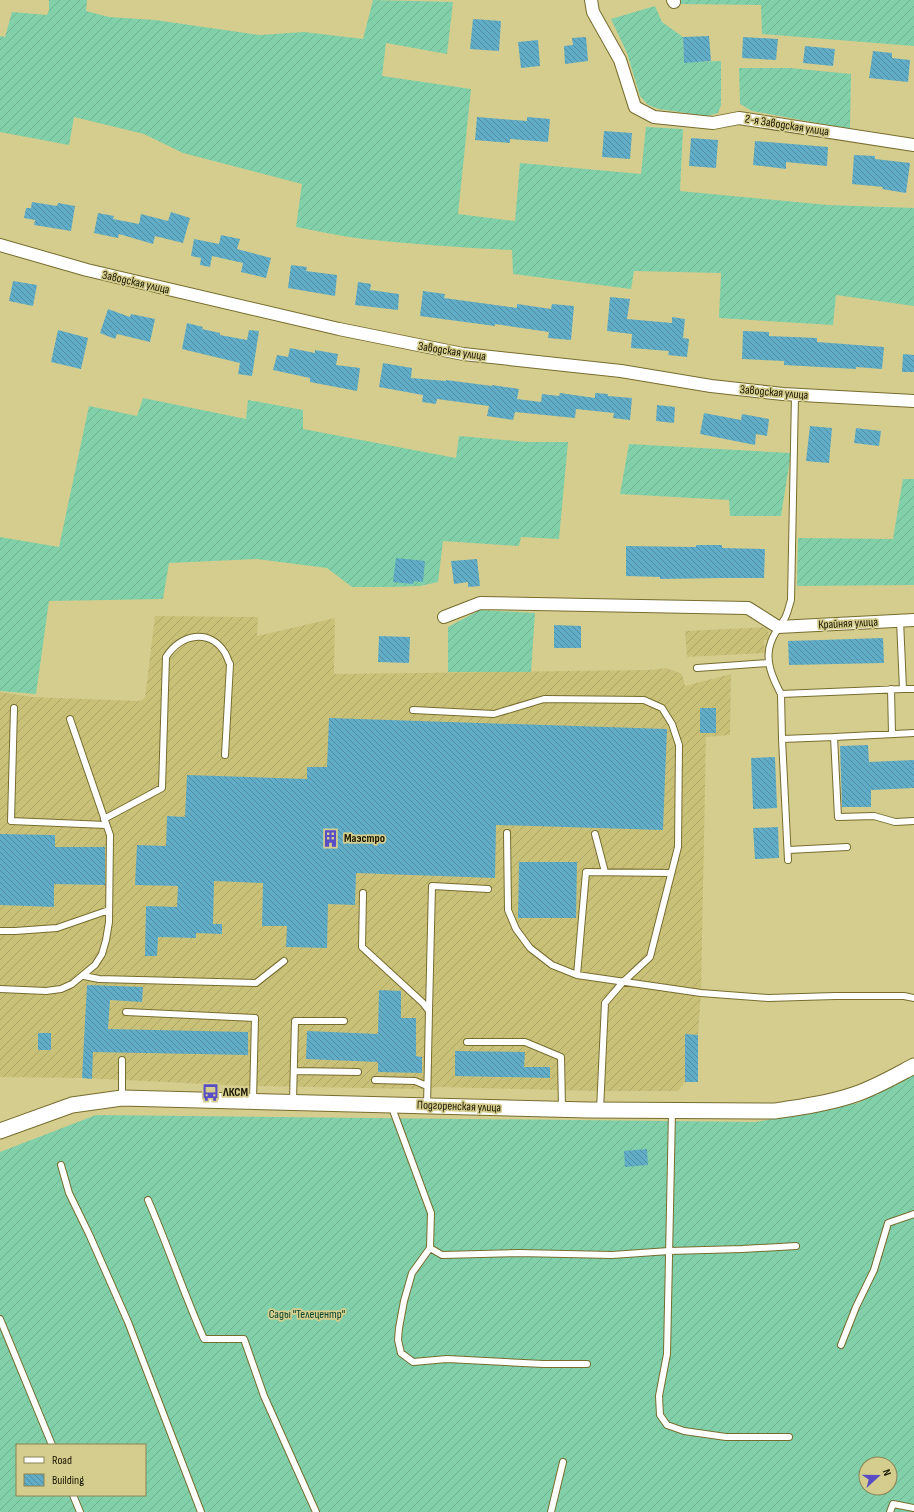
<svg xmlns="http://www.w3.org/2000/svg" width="914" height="1512" viewBox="0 0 914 1512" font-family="'Sofia Sans Condensed',sans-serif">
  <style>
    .industrial { fill: url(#industrial-furrows) }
    .garden { fill: url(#garden-furrows); fill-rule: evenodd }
    .building { fill: url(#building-back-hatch) }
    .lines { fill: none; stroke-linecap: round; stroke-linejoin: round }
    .service-casing { stroke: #766d2f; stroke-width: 8 }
    .minor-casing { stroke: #766d2f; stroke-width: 14 }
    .tertiary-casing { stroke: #766d2f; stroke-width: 17 }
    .service { stroke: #fff; stroke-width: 6 }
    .minor { stroke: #fff; stroke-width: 12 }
    .tertiary { stroke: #fff; stroke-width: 15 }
    .labels { text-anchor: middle; stroke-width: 3.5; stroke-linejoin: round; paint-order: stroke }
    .street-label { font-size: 12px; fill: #181500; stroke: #d5cd8d }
    .poi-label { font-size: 12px; font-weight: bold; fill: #181500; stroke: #d5cd8d; text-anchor: start }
    .park-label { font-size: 12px; fill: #07442d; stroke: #d5cd8d }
  </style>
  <defs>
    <pattern id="industrial-furrows" width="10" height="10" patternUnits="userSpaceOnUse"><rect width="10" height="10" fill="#cac178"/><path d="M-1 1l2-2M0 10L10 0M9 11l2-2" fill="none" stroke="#ada566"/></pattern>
    <pattern id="garden-furrows" width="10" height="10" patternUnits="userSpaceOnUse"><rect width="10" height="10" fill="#81d0a9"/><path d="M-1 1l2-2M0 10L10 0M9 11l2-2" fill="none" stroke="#6fb290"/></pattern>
    <pattern id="building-back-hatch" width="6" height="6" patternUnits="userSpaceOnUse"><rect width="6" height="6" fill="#61adc7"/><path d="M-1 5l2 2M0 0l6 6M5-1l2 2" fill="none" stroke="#4f8c9f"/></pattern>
  </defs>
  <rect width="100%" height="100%" fill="#d5cd8d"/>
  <path class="industrial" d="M155,616L258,617L257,636L335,618L334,674L649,670L666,668L682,674L685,686L731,674L730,735L706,737L701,993L698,1035V1082H685L678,1091H594L438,1087L420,1089L247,1086L82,1078L0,1077V692L33,697L139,701L145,698Z
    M768,627L769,640H764L765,653L687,657L685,631Z"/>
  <path class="garden" d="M49,0H87L86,11L109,17L155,20L260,35L304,32L363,39L373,0L453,2L447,54L386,43L382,76L471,89L458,214L515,221L520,163L641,174L646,127L683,129L680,191L828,205L914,208V306L836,295L833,325L719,318L721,273L634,271L631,289L513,274L512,250C462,248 412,244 363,239C340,236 318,231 296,227L302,184L183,153L144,134L74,117L69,145L0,132V36L5,37L12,12L47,15L49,10Z
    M681,0H914V46L762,34L761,5L681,4Z
    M655,6L662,22L683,37L684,62L721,61V105L718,113L707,116L659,109L648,105L640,96L627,53L611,19Z
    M739,68H790L851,74L850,129L752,111L740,104Z
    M143,398L246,419L248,400L303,410V429L456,458L459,436L527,442H568L559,539L521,537L519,546L443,541L438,582L420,586L392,587H352L327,568L257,559L169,563L163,599L49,601L36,694L0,691V537L59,547L89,406L137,416Z
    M629,444L791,453L781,516H730L729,500L620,494Z
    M903,479H914V585L797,586L798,538L893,539Z
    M480,610L535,613L531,672H448V627Z
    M914,1074V1512H0V1152L96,1115L756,1122L858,1103ZM17,1445H145V1495H17ZM866,1464H890V1488H866Z"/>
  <path class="building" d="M473,19L501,21L499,51L470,49Z
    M709,36L711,61L684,63L683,37Z
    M586,37L588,61L565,64L564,46L573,45L572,38Z
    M743,37L778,39L776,60L742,58Z
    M538,40L540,66L521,68L518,42Z
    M805,46L835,49L833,66L803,63Z
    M873,51L892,53V58L910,60L908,82L869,78Z
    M477,117L527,121V117L550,119L548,142L510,139V143L475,140Z
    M604,131L632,133L630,159L602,157Z
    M691,138L718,140L716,168L689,166Z
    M755,141L828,147L827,166L786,162V169L753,165Z
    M854,155L875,156V159L910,163L906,193L882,189L883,187L852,184Z
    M32,202L57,206L58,203L75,206L71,231L34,225L35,220L24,218L26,208H31Z
    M171,212L190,218L183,243L155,236L153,244L119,234L118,238L94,233L98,213L114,216L113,219L139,224L141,214L168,221Z
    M221,235L240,239L237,249L271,258L266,278L241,272L243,263L212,256L210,267L200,265L201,258L191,256L194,239L219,244Z
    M291,265L307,267L306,271L337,275L335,296L288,288Z
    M13,281L37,285L33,306L9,301Z
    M358,282L371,284L370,290L399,294L398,310L355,305Z
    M423,291L445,294L444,298L517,308V304L551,309L552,304L574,306L571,340L548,338L549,332L495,324V326L420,316Z
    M610,297L630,299L627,319L672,323V317L685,319L683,338L689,339L687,357L668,355L669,351L631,348L632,334L607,331Z
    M108,309L130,317L131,314L155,319L150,342L117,334L115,339L100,333Z
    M187,323L203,327L202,329L220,333V335L247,340L249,330L259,331L252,376L238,374L240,363L182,349Z
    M58,330L88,338L81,369L51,362Z
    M743,331L769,332V336L817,338V342L884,347L882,369L856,367V369L784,365V361L742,359Z
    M290,348L315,353V350L338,354L336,365L360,368L357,391L310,382V378L273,370L277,355L288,357Z
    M903,354L914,355V372H902Z
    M383,363L412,368L411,378L446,381V380L492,386V385L519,389L517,399L541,402L542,394L559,396L560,393L595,398V393L608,394V396L632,398L630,420L613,418L614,413L576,409L575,418L515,412L513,420L487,416L489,406L437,399L436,404L422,402L423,395L379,387Z
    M657,405L675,407L674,423L656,421Z
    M704,413L741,420L742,414L769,419L767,436L756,434L755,445L700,434Z
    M810,426L832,428L829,463L806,461Z
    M856,428L881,431L879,446L854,443Z
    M696,545H722V548L765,549L764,578H723L660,579V577L626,576V546L696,547Z
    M396,558L425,561L423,582L414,581L413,584L393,582Z
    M477,559L480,586L468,587V582L454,584L451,561Z
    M554,625L581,626V648H554Z
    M379,636L410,637L409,663L378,662Z
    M883,638L884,663L789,665L788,641Z
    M700,708H716V733H700Z
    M329,718L667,729L663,830L496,825L495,878L356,873L355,905L328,904L327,948L286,947L287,926H262L263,883L214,881L213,924H222V934L196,933V938L158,937L157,956H145L146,906L177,907L178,886L135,885L137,845L166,846L167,816L185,817L187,775L307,779V767H327Z
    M868,745L869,762L914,760V788L871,790V807H842L840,746Z
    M775,757L777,808L753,809L751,758Z
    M778,827L779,858L755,859L753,828Z
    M0,834L55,835V847H105V885L54,884V907L0,905Z
    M519,862H577L576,918H518Z
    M87,985L143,987L142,1002L110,1000L108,1029L248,1032V1055L93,1052L92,1079L82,1078Z
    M379,990L401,991V1018H416V1056L422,1057V1073L378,1072V1062L306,1059L307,1031L378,1034Z
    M38,1033H51V1050H38Z
    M685,1034L698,1035V1082H685Z
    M455,1051L525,1052L524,1067H550V1078L455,1076Z
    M647,1149L648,1165L625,1167L624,1151Z"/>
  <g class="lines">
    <defs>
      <path id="service" d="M795,395L791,600C789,606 788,612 785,618C780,626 774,633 771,642C764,660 773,679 781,694L903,689
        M900,620L903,689H914
        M697,668L769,663
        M891,689L892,734
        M781,694L782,739L834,737
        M14,708L11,821L106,825
        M413,710L494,714L544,699L644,700L662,708L672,724L679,745L678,847L650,957L623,982L605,1003L600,1110
        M914,733L834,737L838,817L874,816L895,822L914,821
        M782,739L788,860
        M104,819L162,788L166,657C180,634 210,628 225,653C227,656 228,661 230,664L225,755
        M507,833L508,910L516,929L530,948L552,965L577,975L701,993L768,998L835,996H904L914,998
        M595,834L605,872
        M788,850L847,847
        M363,893L362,947L423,1003L429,1011L427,1106
        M0,931H15L57,928L109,910
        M577,975L586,872L671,873
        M84,976L99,979L256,983L284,961
        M0,989L46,991L61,989L72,984L95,965L102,954L106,940L109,922L110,835L70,719
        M429,1011L432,886L488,889
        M126,1012L255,1018L253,1100
        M467,1042H525L561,1057L562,1109
        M122,1060V1098
        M294,1071L358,1072
        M375,1080L415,1081L427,1086
        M293,1101L295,1021H344
        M391,1105L431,1213L430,1248L412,1273L404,1301L399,1328L398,1340L401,1353L413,1362L447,1359L543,1364H587
        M672,1111L667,1354L659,1396L660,1415L667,1425L684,1431L726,1437H789
        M61,1165L69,1193L89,1234L128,1322L201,1512
        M148,1200C168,1246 184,1294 204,1339H244L264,1396L316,1512
        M430,1248L442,1255L519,1253L612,1255L669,1251L742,1249L796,1246
        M0,1319L52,1445
        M841,1345L856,1307L874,1270L888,1223L914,1214
        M73,1495L80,1512
        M551,1512L563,1462
        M890,1512L893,1504L914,1508"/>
      <path id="minor" d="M591,0L593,12L620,60L635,107L654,117L713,123L739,118L914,145
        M673,0L674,2
        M0,245L87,270L339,329L463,354L621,371L711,386L783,394L914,401
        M444,617L480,603L748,608L778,627L914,620"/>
      <path id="tertiary" d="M0,1131L72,1105L122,1098L588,1110L775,1111C802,1107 830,1103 856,1094C876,1087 895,1076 914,1066"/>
    </defs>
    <use href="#service" class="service-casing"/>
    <use href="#minor" class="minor-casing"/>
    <use href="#tertiary" class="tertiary-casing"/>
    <use href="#service" class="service"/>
    <use href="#minor" class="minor"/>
    <use href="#tertiary" class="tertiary"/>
  </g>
  <defs>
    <symbol id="building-bare" viewBox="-9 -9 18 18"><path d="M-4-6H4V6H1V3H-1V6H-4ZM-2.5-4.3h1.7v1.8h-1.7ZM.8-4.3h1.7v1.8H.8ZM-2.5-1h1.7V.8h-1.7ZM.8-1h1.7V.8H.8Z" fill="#584dc5" stroke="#d5cd8d" stroke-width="2.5" paint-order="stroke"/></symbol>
    <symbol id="bus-bare" viewBox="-9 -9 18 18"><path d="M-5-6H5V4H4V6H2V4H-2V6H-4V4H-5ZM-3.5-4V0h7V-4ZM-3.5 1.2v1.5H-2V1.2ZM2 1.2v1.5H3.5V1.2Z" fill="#584dc5" stroke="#d5cd8d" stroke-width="2.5" paint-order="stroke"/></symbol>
  </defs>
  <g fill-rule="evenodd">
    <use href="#building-bare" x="318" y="826" width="25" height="25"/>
    <use href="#bus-bare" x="198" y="1080" width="25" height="25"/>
  </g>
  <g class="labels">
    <g class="street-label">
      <text transform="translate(787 125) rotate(9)" y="4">2-я Заводская улица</text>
      <text transform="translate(136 282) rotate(13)" y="4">Заводская улица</text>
      <text transform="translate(452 351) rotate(9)" y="4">Заводская улица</text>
      <text transform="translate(774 392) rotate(5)" y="4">Заводская улица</text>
      <text transform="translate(848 623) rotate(-3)" y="4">Крайняя улица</text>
      <text transform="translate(459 1106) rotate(2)" y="4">Подгоренская улица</text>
    </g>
    <g class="poi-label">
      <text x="344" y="842">Маэстро</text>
      <text x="223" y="1096">ЛКСМ</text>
    </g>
    <g class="park-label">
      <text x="307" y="1318">Сады "Телецентр"</text>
    </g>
  </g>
  <rect x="16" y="1444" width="130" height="52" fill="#d5cd8d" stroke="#898355"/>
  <rect x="24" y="1457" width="20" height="6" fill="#ffffff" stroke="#898355"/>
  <text x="52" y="1464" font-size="12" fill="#181500">Road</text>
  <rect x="24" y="1474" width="20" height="12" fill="url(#building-back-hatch)" stroke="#898355"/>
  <text x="52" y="1484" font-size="12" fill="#181500">Building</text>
  <g transform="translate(878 1476) rotate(69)"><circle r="19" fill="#d5cd8d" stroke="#898355"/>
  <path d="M0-3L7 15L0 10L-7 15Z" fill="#584dc5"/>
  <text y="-6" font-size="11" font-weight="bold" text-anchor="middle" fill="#181500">N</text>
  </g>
</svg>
